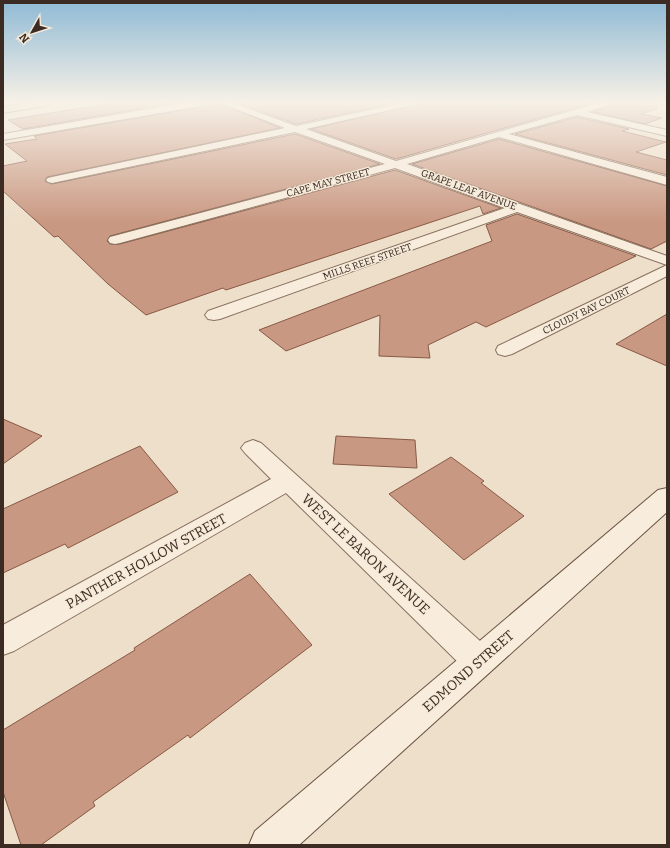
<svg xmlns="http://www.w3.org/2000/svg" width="670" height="848" viewBox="0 0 670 848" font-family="Bitter,serif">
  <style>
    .building { fill: #c99882; stroke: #885946 }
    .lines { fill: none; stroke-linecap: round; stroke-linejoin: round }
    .street-casing { stroke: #89715f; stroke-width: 2 }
    .secondary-casing { stroke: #6b5242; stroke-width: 2 }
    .primary-casing { stroke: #584032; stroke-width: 2 }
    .street { fill: #f8eddd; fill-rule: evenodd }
    .secondary { fill: #f8eddd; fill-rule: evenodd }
    .primary { fill: #edcfa5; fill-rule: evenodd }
    .labels { text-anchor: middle; stroke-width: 3; stroke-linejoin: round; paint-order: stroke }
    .far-street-label { font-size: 10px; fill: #3b2b22; stroke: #f5ead9 }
    .near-street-label { font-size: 14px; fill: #3b2b22; stroke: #f5ead9 }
  </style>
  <rect width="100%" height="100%" fill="#eddfca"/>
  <path class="building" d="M113,103H172L23,129L8,120Z
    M206,103H219L280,128L52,176L47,177L45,181L52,184L295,134L380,164L110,236L107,241L110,244H120L395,170L501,208L483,214L480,206L226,290L223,288L146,315L108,284L58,236L54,237L3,191V166L27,161L5,144L37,139L34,136L201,107Z
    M239,103H394L296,124Z
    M422,103H592L396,159L311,129Z
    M615,103H656L657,109L641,114L662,118L645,124L593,112Z
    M577,117L629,129L622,131L666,142L636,152L667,160V175L515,134Z
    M499,139L667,186V241L651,249L412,164Z
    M517,214L636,256L486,327L476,322L428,345L430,358L379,356L380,315L286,351L259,330L492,241L486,225Z
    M667,314V366L616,344Z
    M3,419L42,436L3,464Z
    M336,436L415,440L417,468L333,464Z
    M140,446L178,492L68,548L65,544L3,573V509Z
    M451,457L484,481L481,483L524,516L464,560L389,494Z
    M250,574L312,645L190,738L188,735L93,802L95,806L41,845H21L3,792V730L135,650L134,648Z"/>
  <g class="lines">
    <defs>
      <path id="street" d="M183,103H205L201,106L3,140V134Z
        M220,103H233L296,126L403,103H421L306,129L396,161L599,103H614L587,112L667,130V136L577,115L509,134L667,177V185L499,137L407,164L667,256V276L512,354L505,356L498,354L496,350L498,346L667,265L517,212L220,319L214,320L208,319L205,315L208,311L505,208L395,168L120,243L115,244L110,243L108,240L110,237L385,164L295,132L52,183L48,182L46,180L48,178L52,177L285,128Z
        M253,440L261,443L490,650L495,661L490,672L479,676L468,672L286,493L14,651L3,655V625L271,479L245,453L241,448L245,443Z"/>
      <path id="secondary" d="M667,488V512L299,845H249L255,831L658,490Z"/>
      <path id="primary" d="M28,103H50L46,106L3,113V107Z"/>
    </defs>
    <use href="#street" class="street-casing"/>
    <use href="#secondary" class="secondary-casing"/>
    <use href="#primary" class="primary-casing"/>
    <use href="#street" class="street"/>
    <use href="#secondary" class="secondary"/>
    <use href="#primary" class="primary"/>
  </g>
  <linearGradient id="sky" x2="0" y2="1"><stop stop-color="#8fbad5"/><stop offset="0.46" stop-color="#f7f1e7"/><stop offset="1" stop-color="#f7f1e7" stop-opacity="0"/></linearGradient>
  <rect width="670" height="222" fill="url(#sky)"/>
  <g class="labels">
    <g class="far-street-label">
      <text transform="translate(328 182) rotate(-15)" y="4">CAPE MAY STREET</text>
      <text transform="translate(469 189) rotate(20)" y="4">GRAPE LEAF AVENUE</text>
      <text transform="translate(367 261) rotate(-19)" y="4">MILLS REEF STREET</text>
      <text transform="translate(586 310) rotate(-26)" y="4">CLOUDY BAY COURT</text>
    </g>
    <g class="near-street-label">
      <text transform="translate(366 554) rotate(43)" y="5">WEST LE BARON AVENUE</text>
      <text transform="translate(146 561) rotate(-29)" y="5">PANTHER HOLLOW STREET</text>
      <text transform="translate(468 671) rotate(-41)" y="5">EDMOND STREET</text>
    </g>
  </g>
  <rect width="670" height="848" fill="none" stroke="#3b2b22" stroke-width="8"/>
  <g transform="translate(32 32) rotate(231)" stroke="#f5ead9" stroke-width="3" paint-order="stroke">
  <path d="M0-3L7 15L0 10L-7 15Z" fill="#3b2b22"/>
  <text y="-6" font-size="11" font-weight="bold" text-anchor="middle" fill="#3b2b22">N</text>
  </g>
</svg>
